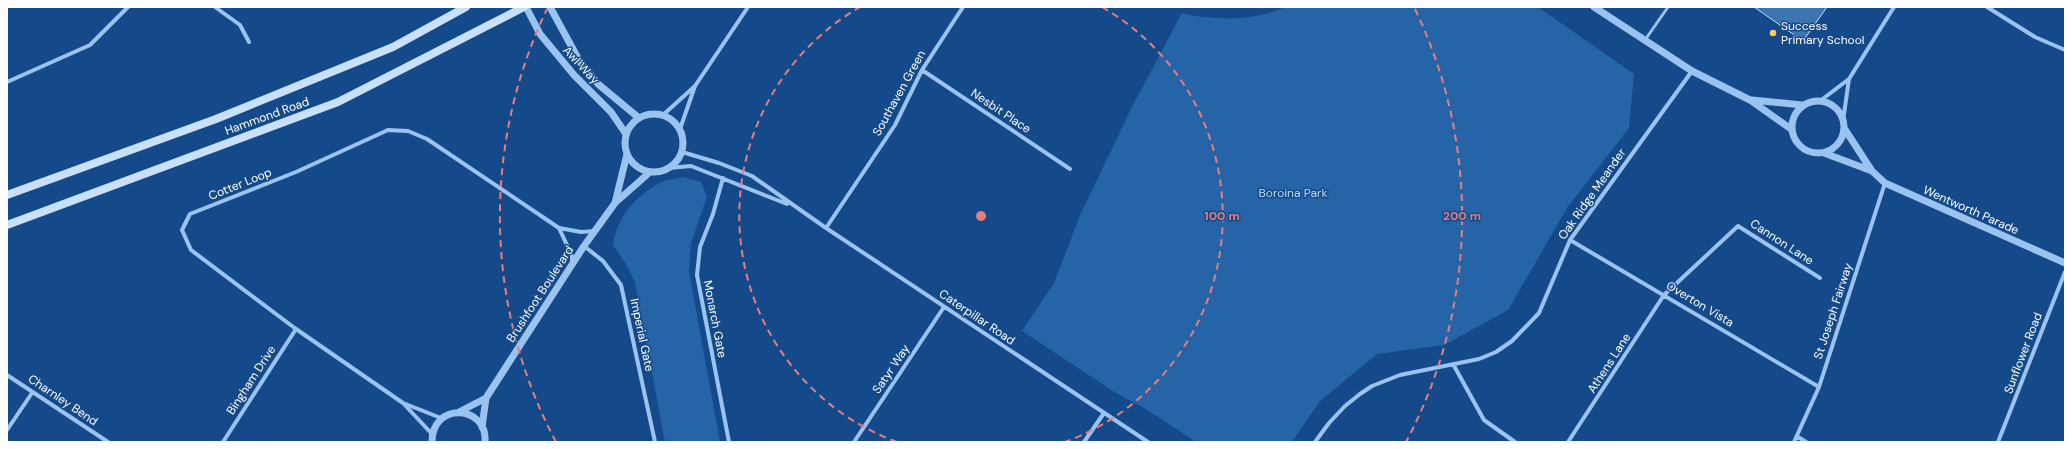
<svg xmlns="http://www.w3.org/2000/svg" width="2072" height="449" viewBox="0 0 2072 449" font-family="'DM Sans',sans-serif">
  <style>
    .green { fill: #2664a8 }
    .building { fill: #3d74b2; stroke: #c1ddfb }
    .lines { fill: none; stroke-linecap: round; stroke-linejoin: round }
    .service { stroke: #9bc3ef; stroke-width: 3 }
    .minor { stroke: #9bc3ef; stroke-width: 4 }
    .tertiary { stroke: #9bc3ef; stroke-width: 7 }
    .secondary { stroke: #c9e0fb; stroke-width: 8 }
    .ring { fill: none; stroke: #e67e7e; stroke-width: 2; stroke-dasharray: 7 5 }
    .poi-dot { fill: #ffcc5a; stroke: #144a89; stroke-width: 1.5 }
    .labels { text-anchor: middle; stroke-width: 3; stroke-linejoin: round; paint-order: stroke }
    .poi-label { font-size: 12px; fill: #fff; stroke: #144a89; text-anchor: start }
    .street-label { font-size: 12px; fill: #fff; stroke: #144a89 }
    .park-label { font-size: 12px; fill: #c1ddfb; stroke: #144a89 }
    .centre { fill: #e67e7e; stroke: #144a89; stroke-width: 2 }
    .ring-label { font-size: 12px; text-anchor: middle; font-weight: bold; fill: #e67e7e; stroke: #144a89; stroke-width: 3; stroke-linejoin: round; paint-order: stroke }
  </style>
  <rect width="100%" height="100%" fill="#144a89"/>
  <path class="green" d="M1285,7H1538L1634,74L1629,128L1567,208L1508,310L1444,345L1377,354L1320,401L1292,442H1196L1144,408L1116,393L1022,331L1054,283L1081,213L1134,103L1182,13C1211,21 1258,21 1285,7Z
    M683,177L701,182L707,197L691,243L689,272L720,442H665L635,282L626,264L613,245C617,218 633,199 656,185C663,180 675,179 683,177Z"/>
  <path class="building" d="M1754,7H1827L1803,41Z"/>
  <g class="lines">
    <path class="service" d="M1645,40L1668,7"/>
    <path class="minor" d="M215,7L240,25L249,42
      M1987,7L2035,37L2065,50
      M922,70L1070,169
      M7,82L90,45L128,7
      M1820,101L1849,79L1894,7
      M663,115L695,86L748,7
      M1843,121L1849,79
      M680,129L695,86
      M682,152L719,163L752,176L826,228L1148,442
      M669,168L691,166L787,204
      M723,178L713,214L700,247L697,275L729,442
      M559,228L572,256V263
      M826,228L895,125L922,70L963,7
      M1570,240L1819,387
      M584,246L603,261L621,285L655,442
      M1453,364L1484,420L1515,442
      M7,375L108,442
      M403,403L432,434
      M441,418L403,403L296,329L191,250L182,230L190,214L296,172L388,130L408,131L427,139L559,228L581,232L595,231
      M7,430L32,393
      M1798,437L1806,442
      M223,442L296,329
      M854,442L944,307
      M1084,442L1104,413
      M1315,442L1329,423L1345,406L1360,394L1372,386L1400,375L1479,359L1496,352L1512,341L1539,313L1570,240L1692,71
      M1568,442L1664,295L1738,226L1820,278
      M1794,442L1819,387L1885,183
      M1998,442L2065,272"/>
    <path class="tertiary" d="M526,7L540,34L574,75L611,112L626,134
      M550,7L580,62L598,84L639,118
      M1594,7L1692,71L1750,100L1791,129
      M1752,100L1802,105
      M1792 127a26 26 0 1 1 52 0a26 26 0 1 1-52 0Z
      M625 143a29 29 0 1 1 58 0a29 29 0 1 1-58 0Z
      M1844,128L1872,171L1885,183L2065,263
      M1824,153L1872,171
      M615,203L627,154
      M459,412L486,398
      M482,427L486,398L584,246L615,203L650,172
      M432,442C432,401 488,405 485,442"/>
    <path class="secondary" d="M7,195L216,119L393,47L466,7
      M7,225L338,102L524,7"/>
  </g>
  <g class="ring">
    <path d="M897 442A241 241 0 0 1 860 7M1102 7A241 241 0 0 1 1065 442"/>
    <path d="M556 442A481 481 0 0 1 547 9M1415 9A481 481 0 0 1 1406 442"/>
  </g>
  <circle class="poi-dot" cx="1773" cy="33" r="4"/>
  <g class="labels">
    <g class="poi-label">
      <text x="1781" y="30">Success<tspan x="1781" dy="14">Primary School</tspan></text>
    </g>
    <g class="street-label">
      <text transform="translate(581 65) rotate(47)" y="4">Awl Way</text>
      <text transform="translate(899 93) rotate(-61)" y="4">Southaven Green</text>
      <text transform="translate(1001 111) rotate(34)" y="4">Nesbit Place</text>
      <text transform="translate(267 116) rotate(-20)" y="4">Hammond Road</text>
      <text transform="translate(240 184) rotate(-22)" y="4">Cotter Loop</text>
      <text transform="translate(1592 194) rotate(-55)" y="4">Oak Ridge Meander</text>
      <text transform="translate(1971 210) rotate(24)" y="4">Wentworth Parade</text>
      <text transform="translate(1782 242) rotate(33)" y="4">Cannon Lane</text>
      <text transform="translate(540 294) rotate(-57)" y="4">Brushfoot Boulevard</text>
      <text transform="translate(1700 304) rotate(31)" y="4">Overton Vista</text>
      <text transform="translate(1833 311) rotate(-72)" y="4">St Joseph Fairway</text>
      <text transform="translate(977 317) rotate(34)" y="4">Caterpillar Road</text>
      <text transform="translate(715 319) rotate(79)" y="4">Monarch Gate</text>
      <text transform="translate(642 335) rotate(78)" y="4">Imperial Gate</text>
      <text transform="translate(2023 353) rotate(-69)" y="4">Sunflower Road</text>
      <text transform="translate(1609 363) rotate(-57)" y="4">Athens Lane</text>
      <text transform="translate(891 369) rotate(-56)" y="4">Satyr Way</text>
      <text transform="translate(251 380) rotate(-57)" y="4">Bingham Drive</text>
      <text transform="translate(63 400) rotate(34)" y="4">Charnley Bend</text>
    </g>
    <g class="park-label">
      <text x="1293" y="197">Boroina Park</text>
    </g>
  </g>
  <circle cx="981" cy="216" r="6" class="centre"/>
  <g class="ring-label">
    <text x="1222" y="220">100 m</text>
    <text x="1462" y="220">200 m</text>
  </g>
  <rect width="2072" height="449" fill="none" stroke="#ffffff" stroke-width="16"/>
</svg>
